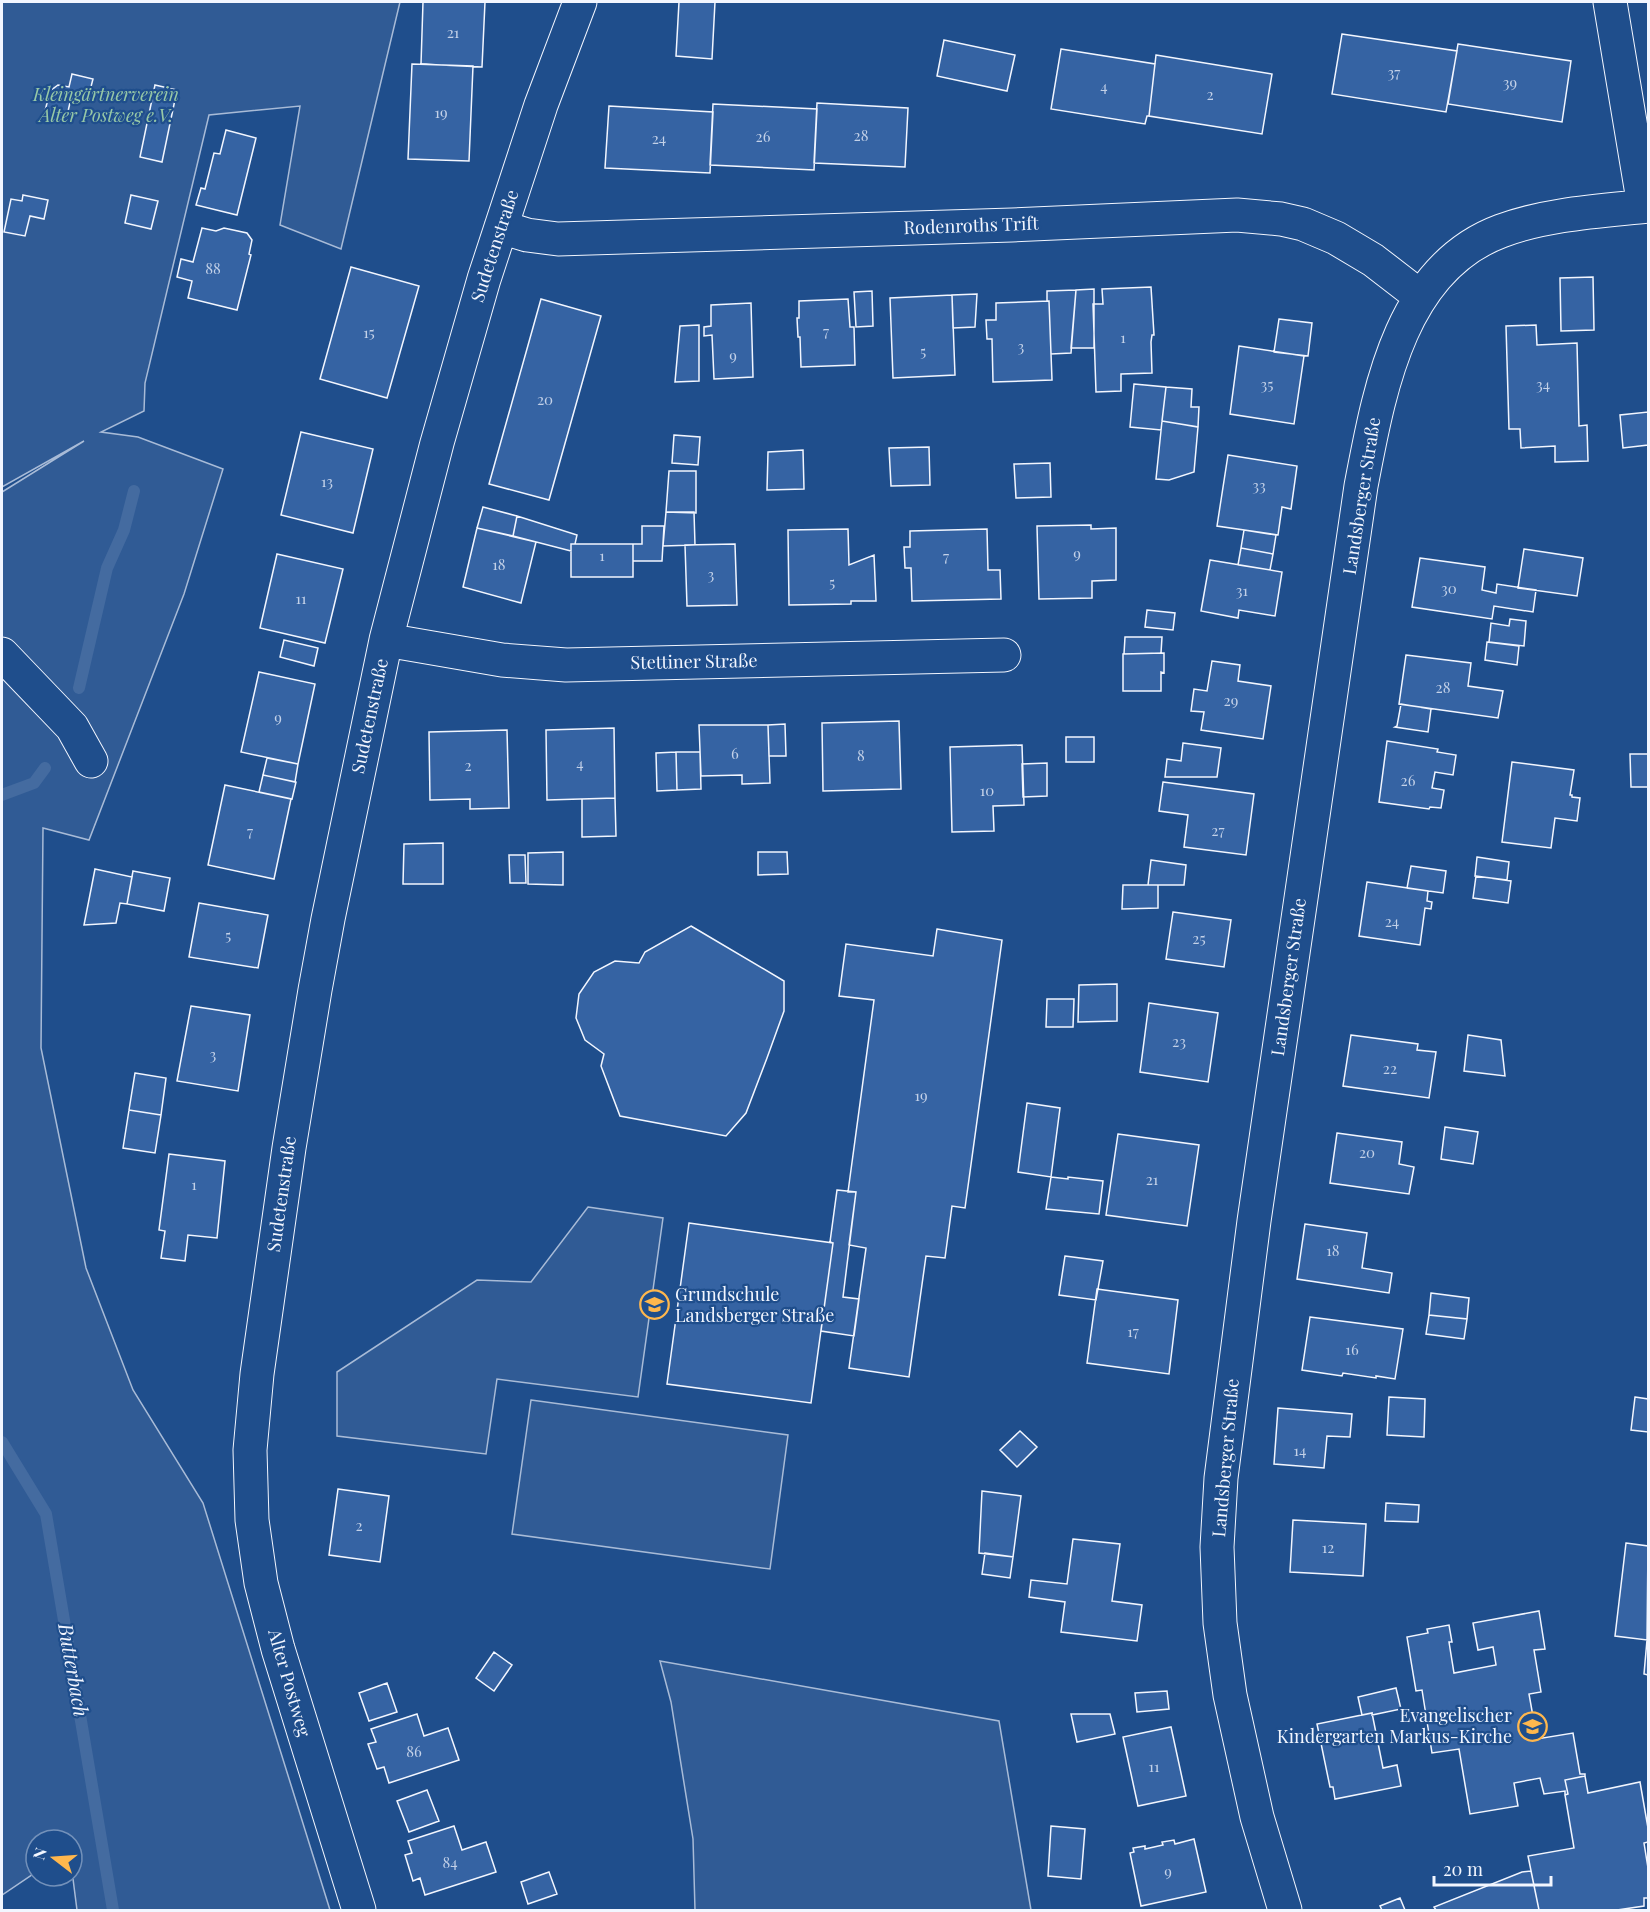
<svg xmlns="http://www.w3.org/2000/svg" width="1650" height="1912" viewBox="0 0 1650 1912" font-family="'Playfair Display',serif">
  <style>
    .green { fill: #305b95; stroke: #a8bbd7; stroke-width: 1.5 }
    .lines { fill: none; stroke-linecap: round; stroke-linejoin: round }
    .stream { stroke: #446ba0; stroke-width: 12 }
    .building { fill: #3563a3; stroke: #f2f6ff; stroke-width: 1.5 }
    .street-casing { stroke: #f2f6ff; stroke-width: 35 }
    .street { stroke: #1f4e8c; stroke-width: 33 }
    .labels { text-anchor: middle; stroke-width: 4.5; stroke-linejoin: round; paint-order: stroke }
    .number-label { font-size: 15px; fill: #c3d1e8 }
    .park-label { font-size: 18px; font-style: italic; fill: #97c8a6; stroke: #1f4e8c }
    .street-label { font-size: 18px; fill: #f2f6ff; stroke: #1f4e8c }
    .poi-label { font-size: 18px; fill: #f2f6ff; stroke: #1f4e8c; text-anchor: start }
    .water-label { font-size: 20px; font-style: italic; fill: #f2f6ff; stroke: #1f4e8c }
  </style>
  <rect width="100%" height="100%" fill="#1f4e8c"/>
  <path class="green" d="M2,2H400L341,249L280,225L300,106L209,115L145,383L144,411L101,432L138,437L223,469L184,594L89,840L43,828L41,1048L86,1268L133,1390L203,1503L330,1910H77L72,1871V1840H36V1872L2,1895V492L84,441L2,487Z
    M588,1207L663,1218L638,1397L497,1379L486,1454L337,1436V1372L477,1280L531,1282Z
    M531,1400L788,1435L770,1569L512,1534Z
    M660,1661L999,1721L1031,1910H695L693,1839L671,1702Z"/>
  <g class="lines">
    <path class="stream" d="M79,688L107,568L124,530L134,491
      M2,795L34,783L45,768
      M2,1442L46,1514L113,1910"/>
  </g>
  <path class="building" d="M423,2H485L482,67L421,64Z
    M679,2H715L712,59L676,56Z
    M1342,34L1457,51L1446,112L1332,94Z
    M944,40L1015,55L1007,91L937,76Z
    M1458,44L1571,61L1562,122L1448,104Z
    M1061,49L1155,64L1149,116H1147L1145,124L1051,109Z
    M1156,55L1272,74L1262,134L1149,116Z
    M412,64L473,66L469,161L408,159Z
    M72,74L93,79L88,98L72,94L66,120L44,115L50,91L58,85L69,87Z
    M155,85L177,90L162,162L140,157Z
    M817,103L908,108L905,167L814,163Z
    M713,104L817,109L814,170L710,165Z
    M609,106L713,112L710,173L605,168Z
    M226,130L256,138L237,215L196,205L201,188L205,189L214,153L220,154Z
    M23,195L48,200L44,219L30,216L25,236L4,232L11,199L22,201Z
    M131,195L158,201L151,229L125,223Z
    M202,228L216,231L224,228L247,233L252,240L249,254L251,255L237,310L188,298L192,281L177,277L181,259L193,262Z
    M351,267L419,286L387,398L320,379Z
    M1593,277L1594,330L1561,331L1560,278Z
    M1151,287L1154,335H1152L1151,342L1152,373L1121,374V391L1096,392L1093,304H1103L1102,289Z
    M1094,289V348H1071L1076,290Z
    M1076,290L1071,353L1051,354L1049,301H1047V291Z
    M872,291L873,326L856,327L854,292Z
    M977,294L975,327L953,328L952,295Z
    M952,295L955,375L893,378L890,298Z
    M541,299L601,316L549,500L489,484Z
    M848,299L850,327H854L855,365L801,367L800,337H798L797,318H799V301Z
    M1049,301L1052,380L993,382L992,339H987L986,320H996V303Z
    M751,303L753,377L714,379L712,335L704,336V327L711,326V305Z
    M1279,319L1312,323L1308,356L1274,352Z
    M699,325V381L675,382L680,326Z
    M1536,325L1537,345L1577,343L1579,426L1587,425L1588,461L1555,462V446L1521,448L1520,429H1509L1506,326Z
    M1239,346L1304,356L1294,424L1230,414Z
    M1134,384L1166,387L1161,430L1130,427Z
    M1166,387L1192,389L1191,407H1199L1198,427L1162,421Z
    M1648,412V445L1623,448L1620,415Z
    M1162,421L1198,427L1194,472L1169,480L1156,479Z
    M301,432L373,449L353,533L281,515Z
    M674,435L700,437L698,465L672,463Z
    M929,447L930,485L891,486L889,448Z
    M803,450L804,489L767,490L768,452Z
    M1228,455L1297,466L1291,509L1282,507L1278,535L1217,526Z
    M1050,463L1051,497L1016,498L1014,464Z
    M669,471H696V513L666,512Z
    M483,507L517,516L513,536L477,528Z
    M666,512H694L695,545L663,546Z
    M517,516L577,535L575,544H571V551L513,536Z
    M1091,525V529L1116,528V580L1092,581V598L1039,599L1037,526Z
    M642,526H664L662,561H633V544H642Z
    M477,528L536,542L521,603L463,587Z
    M848,529L849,565L874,555L876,601H851V604L789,605L788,530Z
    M987,529L988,570H1000L1001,599L912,601L911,568H905L904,547H910V531Z
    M1244,530L1276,535L1273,554L1241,548Z
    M571,544H633V577H571Z
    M735,544L737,605L687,606L685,545Z
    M1241,548L1273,554L1270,570L1238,565Z
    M1524,549L1583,558L1577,596L1518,588Z
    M277,554L343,569L325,643L260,628Z
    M1420,558L1485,567L1482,590L1496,593L1497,584L1536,590L1533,612L1494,606L1492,619L1412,607Z
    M1210,560L1282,572L1275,616L1239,610L1238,618L1201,611Z
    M1147,610L1175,613L1173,630L1145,627Z
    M1510,619L1526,621L1524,646L1489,642L1491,623L1509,626Z
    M1125,637H1162L1161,653L1124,654Z
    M284,640L318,648L314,666L280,657Z
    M1487,642L1519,646L1517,665L1485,660Z
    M1164,653V673L1161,672V691H1123V654Z
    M1406,655L1471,663L1468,686L1503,691L1498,718L1399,704Z
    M1212,661L1240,665L1238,681L1271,686L1263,739L1201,730L1204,712L1191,711L1194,689L1207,691Z
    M259,672L315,684L298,764L241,752Z
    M1401,704L1431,709L1428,732L1395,727L1397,726Z
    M899,721L901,789L823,791L822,723Z
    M785,724L786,756H769L768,725Z
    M699,725H768L770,783L742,784V775L701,776Z
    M614,728L615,798L547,800L546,730Z
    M507,730L509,808L470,809V799L430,800L429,732Z
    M1066,737H1094V762H1066Z
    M1387,741L1438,749L1437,752L1456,755L1453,775L1435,772L1432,788L1444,790L1441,808L1430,807L1429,809L1379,802Z
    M1183,743L1221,748L1217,777H1165L1167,759L1181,761Z
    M1022,745L1024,805L993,806L994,831L952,832L950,747Z
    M676,752L677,790L657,791L656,753Z
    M676,752H700L701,789L677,790Z
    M1630,754H1648V787H1631Z
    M267,758L298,764L295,782L263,775Z
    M1512,762L1574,770L1570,795H1572V797L1580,798L1577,821L1555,818L1551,848L1502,842Z
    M1047,763V796L1023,797L1022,764Z
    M263,775L296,782L292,799L259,792Z
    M1163,782L1254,794L1246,855L1184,847L1188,815L1159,811Z
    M225,785L291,799L274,879L208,865Z
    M615,798L616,836L582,837V799Z
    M443,843V884H403L404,844Z
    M563,852V885L528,884V853Z
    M758,852H787L788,874L758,875Z
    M509,855H525L526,883H510Z
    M1477,857L1509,862L1507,880L1475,876Z
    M1151,860L1186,865L1184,885H1148Z
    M1411,866L1446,871L1443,893L1407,888Z
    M95,869L132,877L127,904L120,903L116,923L84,925Z
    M133,871L170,878L164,911L127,904Z
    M1476,876L1511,881L1508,903L1473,898Z
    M1367,882L1428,891L1427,901L1432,902L1431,909L1425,908L1420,945L1359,936Z
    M1123,885H1158V908L1122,909Z
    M199,903L268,915L258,968L189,957Z
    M1173,912L1231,920L1224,967L1166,959Z
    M691,926L784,981V1011L767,1058L746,1113L726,1136L620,1116L601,1066L604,1054L585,1040L576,1018L579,994L594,972L615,961L639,963L645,952Z
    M937,929L1002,940L965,1208L952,1206L945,1258L926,1256L909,1377L849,1368L866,1248L849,1245L856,1192H848L874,1000L839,996L846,944L933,956Z
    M1117,984V1021L1078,1022L1079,985Z
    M1047,999H1074L1073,1027H1046Z
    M1149,1003L1218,1013L1208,1082L1140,1072Z
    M191,1006L250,1015L238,1091L177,1081Z
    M1351,1035L1418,1044L1417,1050L1436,1052L1429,1098L1343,1086Z
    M1468,1035L1501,1040L1505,1076L1464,1071Z
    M135,1073L166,1078L161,1115L129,1110Z
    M1027,1103L1060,1108L1051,1177L1018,1172Z
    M129,1110L161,1115L155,1153L123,1148Z
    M1445,1127L1478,1132L1473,1164L1441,1159Z
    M1337,1133L1402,1142L1399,1164L1414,1167L1409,1194L1330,1183Z
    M1118,1134L1199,1145L1187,1226L1106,1215Z
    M169,1154L225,1161L217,1238L188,1235L185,1261L161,1258L165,1231L159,1230Z
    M1051,1177L1068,1179V1177L1103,1181L1099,1214L1046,1209Z
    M837,1190L856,1192L843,1297L859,1299L854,1336L821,1331L833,1243L830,1242Z
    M689,1223L833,1243L811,1403L667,1384Z
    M1305,1224L1367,1233L1362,1268L1392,1273L1389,1293L1297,1279Z
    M1065,1256L1103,1261L1096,1300L1059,1295Z
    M1097,1289L1178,1300L1169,1374L1087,1363Z
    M1431,1293L1469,1298L1467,1319L1429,1315Z
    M1429,1315L1467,1319L1464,1339L1426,1334Z
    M1310,1317L1403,1329L1395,1379L1376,1376V1378L1343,1373L1342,1376L1302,1370Z
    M1389,1397L1425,1399L1424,1437L1387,1435Z
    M1635,1397L1648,1399V1432L1631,1430Z
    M1278,1408L1352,1414L1350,1437L1327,1436L1324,1468L1274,1464Z
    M1020,1431L1037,1447L1017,1467L1000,1450Z
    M338,1489L389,1496L380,1562L329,1555Z
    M982,1491L1021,1496L1013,1557L979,1553Z
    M1386,1503L1419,1505L1418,1522L1385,1521Z
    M1293,1520L1366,1524L1363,1576L1290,1572Z
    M1073,1539L1120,1544L1112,1601L1142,1605L1137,1641L1061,1632L1065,1602L1029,1597L1031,1580L1067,1584Z
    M1626,1543L1648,1546L1647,1640L1615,1636Z
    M985,1553L1013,1557L1010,1578L982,1574Z
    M1539,1611L1545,1649L1534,1650L1541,1692L1529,1694L1537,1739L1573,1733L1580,1774H1585V1776L1565,1780L1568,1794L1565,1795V1791L1544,1794L1540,1778L1514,1783L1518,1806L1470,1814L1459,1749L1432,1753L1422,1690L1416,1691L1407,1637L1428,1633L1427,1629L1449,1625L1452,1642H1449L1454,1673L1496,1665L1493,1647L1478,1650L1473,1623Z
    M1647,1640H1648V1675L1644,1674Z
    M494,1652L512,1665L494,1691L476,1678Z
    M387,1683L397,1712L369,1721L359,1693Z
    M1396,1688L1401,1709L1372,1715V1713L1362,1715L1358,1697Z
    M1167,1691L1169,1709L1137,1712L1135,1693Z
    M1372,1713L1383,1768L1397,1765L1401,1786L1335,1799L1333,1787H1330L1317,1724Z
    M417,1714L424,1736L448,1728L459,1760L389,1783L384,1767L377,1769L368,1744L376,1742L371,1729Z
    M1071,1714H1110L1115,1734L1077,1742Z
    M1171,1727L1186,1796L1138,1806L1123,1737Z
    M1585,1776L1588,1793L1640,1782L1648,1828V1842L1644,1843L1648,1868V1898H1644V1906L1617,1910H1539L1528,1856L1574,1848L1565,1795L1568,1794L1565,1780Z
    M427,1790L439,1821L409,1832L397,1801Z
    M454,1826L462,1850L486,1842L496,1872L425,1895L420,1878L413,1881L405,1855L412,1853L408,1841Z
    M1051,1826L1085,1829L1081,1879L1048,1876Z
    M1194,1839L1206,1892L1141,1906L1130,1853L1134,1852L1133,1848L1145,1846V1849L1163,1845L1162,1842L1174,1840L1175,1844Z
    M1531,1871L1539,1910H1436L1434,1907L1522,1872Z
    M549,1872L557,1894L528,1904L521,1882Z
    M1400,1898L1405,1910H1382L1380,1906Z"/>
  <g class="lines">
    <defs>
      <path id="street" d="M1610,2L1644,206
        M501,227L527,235L558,239L1012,225L1237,215L1281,219L1303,224L1336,238L1373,260L1421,297
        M386,640L502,660L566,665L1004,655
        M2,654L72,727L91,761
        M359,1910L278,1649L261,1583L252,1520L250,1450L257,1374L289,1148L315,990L328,919L386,640L437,443L484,279L541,105L580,2
        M1285,1910L1257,1817L1230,1695L1220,1623L1217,1547L1221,1478L1254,1221L1361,486C1379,393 1399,269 1501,231C1546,214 1601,211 1648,206"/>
    </defs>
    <use href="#street" class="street-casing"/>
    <use href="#street" class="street"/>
  </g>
  <defs>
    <symbol id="school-ring" viewBox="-11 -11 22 22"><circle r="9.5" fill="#1f4e8c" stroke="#ffb74d" stroke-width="1.5"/><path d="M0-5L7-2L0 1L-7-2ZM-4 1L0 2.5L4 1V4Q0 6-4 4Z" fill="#ffb74d"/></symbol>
  </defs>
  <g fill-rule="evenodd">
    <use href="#school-ring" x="638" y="1288" width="33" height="33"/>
    <use href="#school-ring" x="1516" y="1710" width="33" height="33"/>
  </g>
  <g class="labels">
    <g class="number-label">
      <text x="453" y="38">21</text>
      <text x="1394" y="78">37</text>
      <text x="1510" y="88">39</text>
      <text x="1104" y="92">4</text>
      <text x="1210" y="100">2</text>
      <text x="441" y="118">19</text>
      <text x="861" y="141">28</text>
      <text x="763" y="142">26</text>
      <text x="659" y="144">24</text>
      <text x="213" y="274">88</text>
      <text x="826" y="337">7</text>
      <text x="369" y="338">15</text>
      <text x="1123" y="343">1</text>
      <text x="1021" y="352">3</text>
      <text x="923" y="357">5</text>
      <text x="733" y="361">9</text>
      <text x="1267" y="390">35</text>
      <text x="1543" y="390">34</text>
      <text x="545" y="405">20</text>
      <text x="327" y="487">13</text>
      <text x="1259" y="491">33</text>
      <text x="1077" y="559">9</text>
      <text x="602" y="561">1</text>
      <text x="946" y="562">7</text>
      <text x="499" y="570">18</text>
      <text x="711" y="580">3</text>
      <text x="832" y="588">5</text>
      <text x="1449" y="594">30</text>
      <text x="1242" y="596">31</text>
      <text x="301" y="604">11</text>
      <text x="1443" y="693">28</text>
      <text x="1231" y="706">29</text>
      <text x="278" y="723">9</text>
      <text x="735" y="759">6</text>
      <text x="861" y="761">8</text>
      <text x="580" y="769">4</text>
      <text x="468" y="771">2</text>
      <text x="1408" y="786">26</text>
      <text x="987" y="796">10</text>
      <text x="1218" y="836">27</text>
      <text x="250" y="837">7</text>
      <text x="1392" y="927">24</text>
      <text x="228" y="941">5</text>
      <text x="1199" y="944">25</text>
      <text x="1179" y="1047">23</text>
      <text x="213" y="1060">3</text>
      <text x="1390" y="1074">22</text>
      <text x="921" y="1101">19</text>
      <text x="1367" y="1158">20</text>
      <text x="1152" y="1185">21</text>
      <text x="194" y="1190">1</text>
      <text x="1333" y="1256">18</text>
      <text x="1133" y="1337">17</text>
      <text x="1352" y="1355">16</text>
      <text x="1300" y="1456">14</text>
      <text x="359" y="1531">2</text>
      <text x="1328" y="1553">12</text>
      <text x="414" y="1757">86</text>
      <text x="1154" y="1772">11</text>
      <text x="450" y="1868">84</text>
      <text x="1168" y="1877">9</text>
    </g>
    <g class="park-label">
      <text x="106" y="101">Kleingärtnerverein<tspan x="106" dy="21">Alter Postweg e.V.</tspan></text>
    </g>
    <g class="street-label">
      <text transform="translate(971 226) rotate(-2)" y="6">Rodenroths Trift</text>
      <text transform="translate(495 246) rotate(-72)" y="6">Sudetenstraße</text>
      <text transform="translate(1362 496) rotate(-81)" y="6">Landsberger Straße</text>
      <text transform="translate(694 662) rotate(-1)" y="6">Stettiner Straße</text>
      <text transform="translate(370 716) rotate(-78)" y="6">Sudetenstraße</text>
      <text transform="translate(1289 977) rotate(-82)" y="6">Landsberger Straße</text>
      <text transform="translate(282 1194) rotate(-82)" y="6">Sudetenstraße</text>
      <text transform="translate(1226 1458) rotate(-85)" y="6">Landsberger Straße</text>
      <text transform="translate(289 1683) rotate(74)" y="6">Alter Postweg</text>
    </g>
    <g class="poi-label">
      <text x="675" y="1301">Grundschule<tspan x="675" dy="21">Landsberger Straße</tspan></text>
      <text x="1512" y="1722" text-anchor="end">Evangelischer<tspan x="1512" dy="21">Kindergarten Markus-Kirche</tspan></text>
    </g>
    <g class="water-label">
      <text transform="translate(73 1670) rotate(80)" y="7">Butterbach</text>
    </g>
  </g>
  <rect width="1650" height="1912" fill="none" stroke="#f2f6ff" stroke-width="6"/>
  <g transform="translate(54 1858) rotate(287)"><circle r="28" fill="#1f4e8c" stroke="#7391ba" stroke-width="1.5"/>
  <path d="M0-4.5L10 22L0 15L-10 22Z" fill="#ffb74d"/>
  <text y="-9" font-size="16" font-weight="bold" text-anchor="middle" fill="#f2f6ff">N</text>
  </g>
  <path d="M1434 1876v9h117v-9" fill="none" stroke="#f2f6ff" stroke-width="3"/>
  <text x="1443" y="1876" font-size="18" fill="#f2f6ff" stroke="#1f4e8c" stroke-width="4.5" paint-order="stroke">20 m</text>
</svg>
